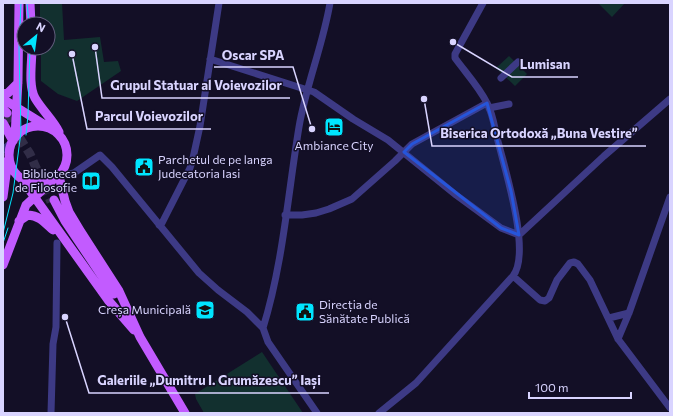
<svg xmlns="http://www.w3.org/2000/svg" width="673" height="416" viewBox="0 0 673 416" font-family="Commissioner,sans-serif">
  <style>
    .green { fill: #12302f }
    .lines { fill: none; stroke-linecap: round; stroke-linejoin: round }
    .major-tunnel { stroke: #312d47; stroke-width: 9; stroke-dasharray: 9 4.5; stroke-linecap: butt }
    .minor { stroke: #3d3a85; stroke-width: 7 }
    .major { stroke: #c25bff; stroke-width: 9 }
    .tram { stroke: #00e5ff; stroke-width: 1 }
    .marked { fill: #2655da; fill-opacity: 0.2; stroke: #2655da; stroke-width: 3; stroke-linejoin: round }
    .labels { text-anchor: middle; stroke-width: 3; stroke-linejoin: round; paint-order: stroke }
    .poi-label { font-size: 12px; fill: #d9d4ff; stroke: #130f26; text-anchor: start }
    .leader { fill: none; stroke: #d9d4ff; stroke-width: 1.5 }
    .callout-dot { fill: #d9d4ff; stroke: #130f26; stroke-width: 1.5 }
    .callout-label { font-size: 13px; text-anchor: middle; font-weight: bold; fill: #d9d4ff; stroke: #130f26; stroke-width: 3; stroke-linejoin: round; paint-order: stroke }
  </style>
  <rect width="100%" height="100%" fill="#130f26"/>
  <path class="green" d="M40,3H62L64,40L100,37L104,62L118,61L121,71L77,101L58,94L41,81V48H48V24H40Z
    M598,3H625L612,17Z
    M509,56L527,74L515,86L496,68Z
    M262,352L303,413H204L196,399L195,394Z"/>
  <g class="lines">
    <path class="major-tunnel" d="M5,115L30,154L51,202"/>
    <path class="minor" d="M210,59L314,92L353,119L388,140L456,195L501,228L519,235
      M501,78L518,62
      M489,108L509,104
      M3,150L11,143
      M59,176L74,173L100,155L112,167L199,273L218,290L247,312L263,328L268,342L317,413
      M285,215H302L316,213L329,209L352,199L395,161L412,144L487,103
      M159,225L162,223L190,168L193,158L200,126L219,3
      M519,235L604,156L670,99
      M513,276L540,300L545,301L549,298L557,280L570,263L574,262L578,264L590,280L618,339L670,408
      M609,318L629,313
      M263,328C283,264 288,193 299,127C306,85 323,45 330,3
      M618,339L629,313L670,197
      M51,413L53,344L56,327L57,243
      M379,413L416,383L513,276C531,253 506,173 499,145C495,132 494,116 487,103C479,87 466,73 455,58V54L483,3"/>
    <path class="major" d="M30,3L31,24
      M32,48C32,62 28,86 35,98C42,110 53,120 59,132
      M3,94L8,93L18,83
      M3,99L45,125
      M3,109L7,113
      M3,123L13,141
      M9 155a29 29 0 1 1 58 0a29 29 0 1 1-58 0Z
      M15,137L18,80L19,3
      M59,176L65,201L69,212L81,232L119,291L140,337L185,413
      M23,181L108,300L134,330
      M3,197L8,160
      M54,200L65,221L114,294
      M19,221L28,215C40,216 44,222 53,230
      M3,265L26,205L51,182"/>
    <path class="tram" d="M27,3L29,24
      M26,135L28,115L30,48
      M3,233L13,193L21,132L19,49L21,3
      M3,243L8,228"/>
  </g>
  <path class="marked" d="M487,103L511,191L519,235L501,228L404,152L412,144Z"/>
  <defs>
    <symbol id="hotel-square" viewBox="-11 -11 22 22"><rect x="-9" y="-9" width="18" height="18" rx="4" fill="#00e5ff" stroke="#130f26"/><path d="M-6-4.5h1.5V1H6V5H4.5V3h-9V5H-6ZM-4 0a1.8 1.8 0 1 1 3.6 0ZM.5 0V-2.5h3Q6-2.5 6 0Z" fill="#111"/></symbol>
    <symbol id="civic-square" viewBox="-11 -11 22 22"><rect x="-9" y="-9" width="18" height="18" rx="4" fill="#00e5ff" stroke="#130f26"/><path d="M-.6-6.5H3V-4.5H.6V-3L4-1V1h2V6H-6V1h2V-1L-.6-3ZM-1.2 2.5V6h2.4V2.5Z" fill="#111"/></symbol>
    <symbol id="library-square" viewBox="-11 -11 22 22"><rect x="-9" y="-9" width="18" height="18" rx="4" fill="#00e5ff" stroke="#130f26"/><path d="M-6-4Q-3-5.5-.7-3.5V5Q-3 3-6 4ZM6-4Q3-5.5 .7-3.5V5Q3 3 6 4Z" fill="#111"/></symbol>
    <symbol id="school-square" viewBox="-11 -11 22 22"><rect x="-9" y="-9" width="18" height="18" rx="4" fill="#00e5ff" stroke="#130f26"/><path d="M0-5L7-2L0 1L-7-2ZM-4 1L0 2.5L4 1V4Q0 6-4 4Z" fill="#111"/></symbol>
  </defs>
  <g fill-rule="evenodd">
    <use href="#hotel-square" x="323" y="116" width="22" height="22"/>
    <use href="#civic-square" x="133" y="156" width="22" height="22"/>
    <use href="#library-square" x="80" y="170" width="22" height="22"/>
    <use href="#school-square" x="194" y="299" width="22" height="22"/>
    <use href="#civic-square" x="294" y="301" width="22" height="22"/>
  </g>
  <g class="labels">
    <g class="poi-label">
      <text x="334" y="150" text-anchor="middle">Ambiance City</text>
      <text x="158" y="164">Parchetul de pe langa<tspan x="158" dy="14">Judecatoria Iasi</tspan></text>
      <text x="77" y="178" text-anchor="end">Biblioteca<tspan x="77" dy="14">de Filosofie</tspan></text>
      <text x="319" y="309">Direcția de<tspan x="319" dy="14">Sănătate Publică</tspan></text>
      <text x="191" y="314" text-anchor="end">Creșa Municipală</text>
    </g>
  </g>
  <path class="leader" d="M312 129L293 67H214M453 42L512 77H578M95 47L102 98H290M72 54L87 129H211M424 99L432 146H646M65 317L89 393H329"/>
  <g class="callout-dot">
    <circle cx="312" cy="129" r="4"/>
    <circle cx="453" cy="42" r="4"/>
    <circle cx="95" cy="47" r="4"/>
    <circle cx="72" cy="54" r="4"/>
    <circle cx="424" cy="99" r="4"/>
    <circle cx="65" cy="317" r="4"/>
  </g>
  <g class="callout-label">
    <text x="253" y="60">Oscar SPA</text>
    <text x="545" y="69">Lumisan</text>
    <text x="196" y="90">Grupul Statuar al Voievozilor</text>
    <text x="149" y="121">Parcul Voievozilor</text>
    <text x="539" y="138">Biserica Ortodoxă „Buna Vestire”</text>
    <text x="209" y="385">Galeriile „Dumitru I. Grumăzescu” Iași</text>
  </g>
  <rect width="673" height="416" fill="none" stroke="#d9d4ff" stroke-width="8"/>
  <g transform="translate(36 36) rotate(29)"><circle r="19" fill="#130f26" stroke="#625e7d"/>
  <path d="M0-3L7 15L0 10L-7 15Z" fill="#00e5ff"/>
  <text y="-6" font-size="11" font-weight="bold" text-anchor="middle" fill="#d9d4ff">N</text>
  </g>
  <path d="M529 392v6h102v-6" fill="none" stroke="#d9d4ff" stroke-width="2"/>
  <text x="535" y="392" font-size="12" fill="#d9d4ff" stroke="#130f26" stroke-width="3" paint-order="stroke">100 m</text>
</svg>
